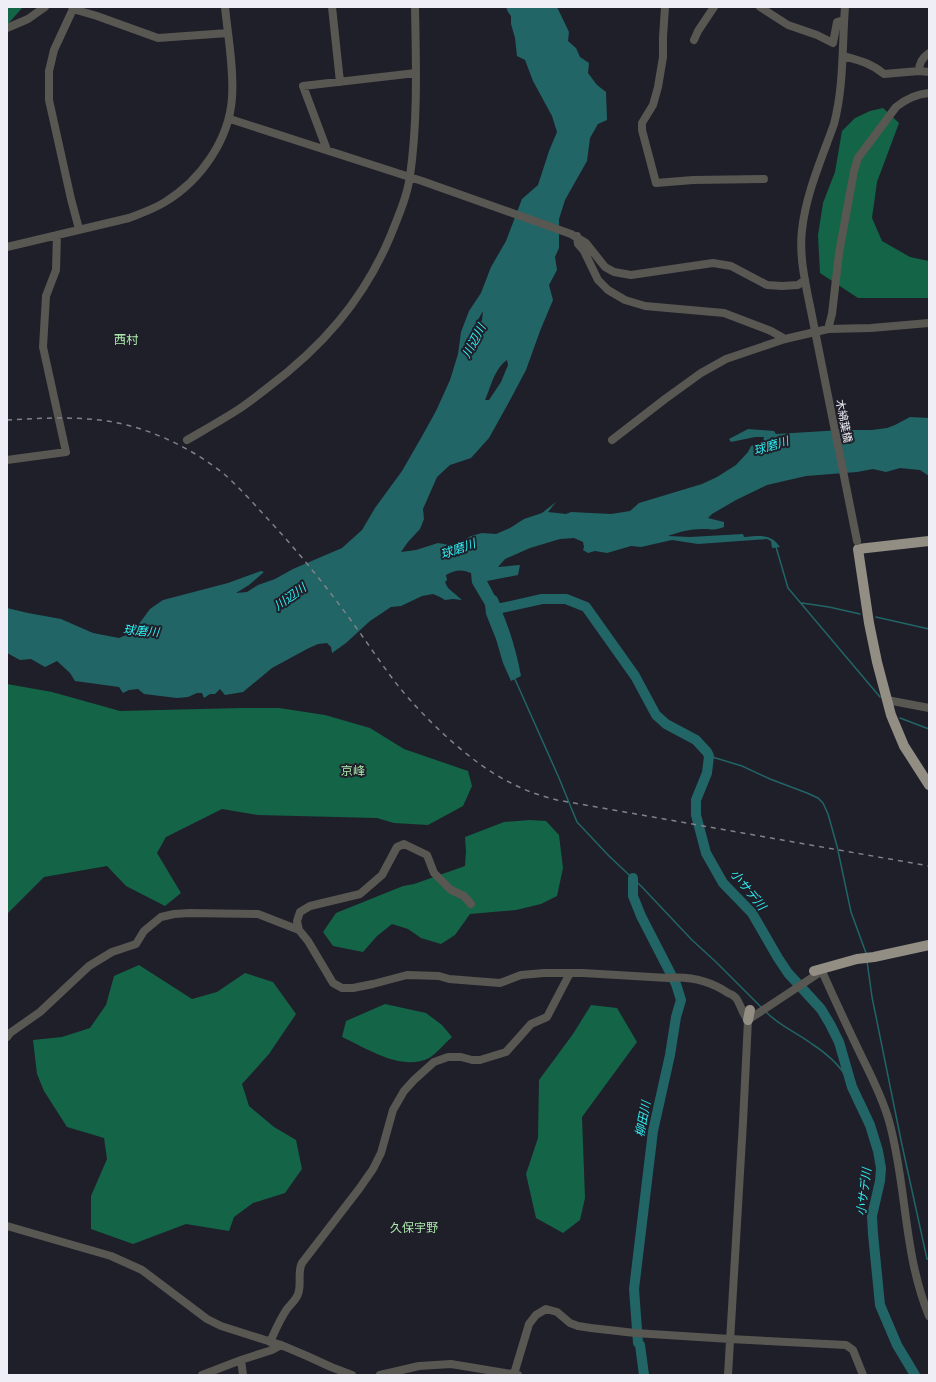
<svg xmlns="http://www.w3.org/2000/svg" width="936" height="1382" viewBox="0 0 936 1382" font-family="Rubik,'Noto Sans JP',sans-serif">
  <style>
    .forest { fill: #146447 }
    .water { fill: #216566; fill-rule: evenodd }
    .lines { fill: none; stroke-linecap: round; stroke-linejoin: round }
    .stream { stroke: #216566; stroke-width: 1.5 }
    .river { stroke: #216566; stroke-width: 10 }
    .minor { stroke: #595752; stroke-width: 8 }
    .major { stroke: #928e83; stroke-width: 10 }
    .rail { stroke: #81818a; stroke-width: 1.5; stroke-dasharray: 5 5; stroke-linecap: butt }
    .minor-bridge { stroke: #595752; stroke-width: 8 }
    .labels { text-anchor: middle; stroke-width: 4; stroke-linejoin: round; paint-order: stroke }
    .street-label { font-size: 11px; fill: #efeef6; stroke: #1f1f29 }
    .neighbourhood-label { font-size: 12px; fill: #ade8ad; stroke: #1f1f29 }
    .water-label { font-size: 12px; font-style: italic; fill: #2deff3; stroke: #1f1f29 }
  </style>
  <rect width="100%" height="100%" fill="#1f1f29"/>
  <path class="forest" d="M7,7H23L7,25Z
    M883,108L899,123L877,182L872,218L882,241L910,257L929,261V298H858L820,273L818,235L823,203L835,172L842,131L855,118L870,111Z
    M7,684L52,692L120,711L242,708H279L325,715L370,728L404,749L468,771L472,786L463,806L428,825L394,823L377,818L257,815L222,809L166,837L157,853L181,893L165,906L126,886L107,866L44,877L7,914Z
    M530,820L546,821L559,835L563,868L557,896L541,904L516,910L470,914L455,935L441,944L421,938L408,929L392,924L377,936L363,952L333,946L323,932L336,913L403,886L414,884L465,866L466,851L465,837L504,822Z
    M139,965L192,999L217,992L245,973L273,982L296,1014L269,1054L242,1084L249,1106L274,1127L296,1140L302,1169L285,1193L253,1203L234,1217L229,1231L186,1224L133,1244L91,1229V1196L107,1159L104,1138L67,1127L44,1091L37,1074L33,1040L62,1037L90,1028L106,1005L114,976Z
    M385,1004L426,1013L442,1025L452,1037C445,1043 436,1054 429,1058C402,1072 366,1048 342,1037L346,1021Z
    M591,1005L617,1008L637,1042L582,1117L585,1198L580,1220L563,1233L536,1218L526,1174L538,1138L539,1080L573,1034Z"/>
  <path class="water" d="M506,7H557L569,32L568,41L576,48L580,57L589,63L588,73L597,85L606,92L607,120L598,124L590,138L587,161L565,200L559,219V248L555,257L557,270L549,285L553,300L540,331L526,370L509,402L489,438L471,458L450,465L437,477L423,509L424,519L420,529L408,542L401,552L416,550L438,543L449,545L462,541L471,536L482,533L496,534L510,528L524,519L542,513L556,502L548,512L566,514L571,512L611,514L630,511L639,503L702,484L717,477L736,465L748,452L751,446L763,442L764,437H755L731,442L729,439L748,429L774,431L776,434L842,430H872L887,428L895,425L910,417L929,418V476L920,470L900,468L886,472L873,469L857,472L806,476L767,485L736,500L712,514L708,518L724,522V527C712,531 713,529 702,529C690,529 679,532 668,536L690,537L743,534L744,537C759,536 771,533 780,547L772,548L771,541L767,539L698,544L672,540L641,547L631,546L607,553L595,551L588,553L583,550L584,547L583,542L574,538L560,539L530,548L505,559L498,567L520,565L518,575L487,581C504,611 515,643 521,676L511,681L503,663L496,639L486,614L485,605L472,583L471,573C461,569 455,570 446,575L447,580L445,582L448,588L462,600L453,599L445,600L440,597L433,594L422,596L401,606L391,607L370,621L346,643L332,653L331,647L327,643L318,644L307,649L272,668L243,692L225,695L220,689L215,694H210L204,698L202,693H197L188,697L177,698L144,694L138,689L129,690L123,693L119,687L75,681L70,673L57,661L45,667L31,659L20,660L7,653V608L28,613L61,619L93,633L119,638L133,632L150,609L163,600L228,583L261,571L264,572L249,585L236,593L247,592L258,585L275,579L293,569L342,548L362,530L375,508L402,471L421,438L436,411L450,380L458,354L461,332L469,311L481,293L491,267L506,241L522,199L538,185L549,151L557,132L552,116L533,81L525,60L517,56L515,38L511,24V16L508,12ZM483,311L482,320L470,342L475,325ZM507,360L508,365L501,382L489,400H485C491,387 494,369 507,360Z"/>
  <g class="lines">
    <path class="stream" d="M776,547L788,588L880,697
      M802,603L829,607L860,614
      M876,617L929,629
      M514,677L559,778L577,822L609,856L642,887L692,940L716,962L762,1008
      M900,718L929,729
      M709,756L742,766L770,779L807,793L818,798L823,803L828,814L837,846L851,912L866,953
      M867,961L872,997L902,1145L927,1259H929
      M766,1012C781,1027 796,1032 812,1044C829,1055 844,1069 852,1087"/>
    <path class="river" d="M493,600L497,609L542,599H566L586,607L635,676L656,715L666,724L696,740L707,752L709,756L707,773L696,800V815L706,853L723,883L752,913L778,958L788,973L821,1009L830,1024L839,1042L852,1087L870,1125L878,1151L881,1168L880,1181L872,1216L873,1234L880,1305L897,1345L915,1375
      M633,878V896L641,916L676,984L681,1000L676,1017L670,1055L653,1131L634,1289L638,1343L640,1345L644,1375"/>
    <path class="minor" d="M72,7L73,9L97,16L158,38L228,33
      M332,7L340,82
      M665,7L663,37V57L658,87L653,105L642,123V130L656,183L693,180L764,179
      M760,7L788,25L817,35L833,43L837,22L844,20
      M73,9L54,50L49,71V100L71,199L79,229
      M7,28L28,19L45,7
      M694,40L698,31L714,7
      M843,56C858,60 871,63 884,74L919,71L929,72
      M919,71C919,63 923,57 929,53
      M230,119L422,181L571,234L586,243L605,267L614,272L631,275L713,263L731,266L767,285L782,286L798,285L805,280
      M327,150L303,86L416,73
      M577,236L578,244L584,251L598,280L608,290L625,300L645,306L724,313L771,331L785,339
      M7,247L129,218C142,213 154,209 165,202C201,180 229,140 232,98C234,68 228,37 225,7
      M810,306C805,282 799,255 802,230C806,193 822,158 834,124C844,86 842,46 845,7
      M828,329L832,314L839,253L854,171L858,158L896,107C906,99 916,94 929,93
      M187,440C204,430 222,420 239,409C248,403 257,396 266,389C321,348 363,301 390,237C398,217 407,197 410,176C418,120 416,63 415,7
      M612,440L665,399L701,373L726,359L785,339L828,329L871,328L929,323
      M7,460L66,452L43,347L46,296L56,270L57,235
      M887,700L929,708
      M299,930L297,921L300,912L310,906L360,894L382,875L397,847L404,844L427,855L434,873L451,890L464,896L471,904
      M821,969C833,996 846,1024 859,1051C870,1074 882,1096 889,1121C907,1185 903,1253 929,1316
      M748,1020L819,973L821,969
      M7,1037L10,1033L40,1012L89,966L112,952L136,944L144,931L161,917L174,914L190,913L258,914L299,930L308,941L333,983L342,988H353L373,984L407,975L439,976L449,979L500,983L521,975L544,973H583L668,978C690,976 710,981 728,993C731,994 734,996 736,998C741,1005 742,1013 748,1020L743,1122L728,1375
      M7,1226L111,1256L142,1270L207,1319L221,1326L281,1345L307,1356L331,1367L352,1375
      M270,1342C275,1331 280,1319 287,1309C291,1304 296,1300 298,1294C302,1284 297,1272 302,1263L359,1189L373,1169L381,1153L393,1110L404,1091L414,1080L434,1062L448,1057H461L472,1060H480L506,1052L531,1024L547,1017L570,973
      M241,1360L243,1375
      M514,1374L529,1324L536,1315L546,1309L557,1312L570,1323L578,1326L591,1328L635,1333L730,1339L846,1345L853,1350L863,1375
      M202,1375L241,1360L272,1350L281,1345
      M380,1375L419,1366L451,1364L518,1375"/>
    <path class="major" d="M929,541L858,549L869,623L877,662L891,715L904,746L929,785
      M814,971L857,959L874,957L929,945
      M748,1020L750,1010"/>
    <path class="rail" d="M7,420C42,418 78,416 113,422C152,429 193,449 224,474C239,487 253,503 266,517C295,548 322,581 347,615C365,639 381,664 399,687C426,720 473,765 511,783C526,791 541,796 557,800L929,866"/>
    <path class="minor-bridge" d="M810,306L857,541"/>
  </g>
  <g class="labels">
    <g class="street-label">
      <text transform="translate(844 421) rotate(79)" y="4">木綿葉橋</text>
    </g>
    <g class="neighbourhood-label">
      <text x="126" y="344">西村</text>
      <text x="353" y="775">京峰</text>
      <text x="414" y="1232">久保宇野</text>
    </g>
    <g class="water-label">
      <text transform="translate(474 341) rotate(-62)" y="4">川辺川</text>
      <text transform="translate(771 446) rotate(-17)" y="4">球磨川</text>
      <text transform="translate(458 549) rotate(-19)" y="4">球磨川</text>
      <text transform="translate(290 597) rotate(-36)" y="4">川辺川</text>
      <text transform="translate(141 631) rotate(5)" y="4">球磨川</text>
      <text transform="translate(748 890) rotate(51)" y="4">小サデ川</text>
      <text transform="translate(643 1119) rotate(-79)" y="4">柳田川</text>
      <text transform="translate(864 1192) rotate(-83)" y="4">小サデ川</text>
    </g>
  </g>
  <rect width="936" height="1382" fill="none" stroke="#efeef6" stroke-width="16"/>
</svg>
